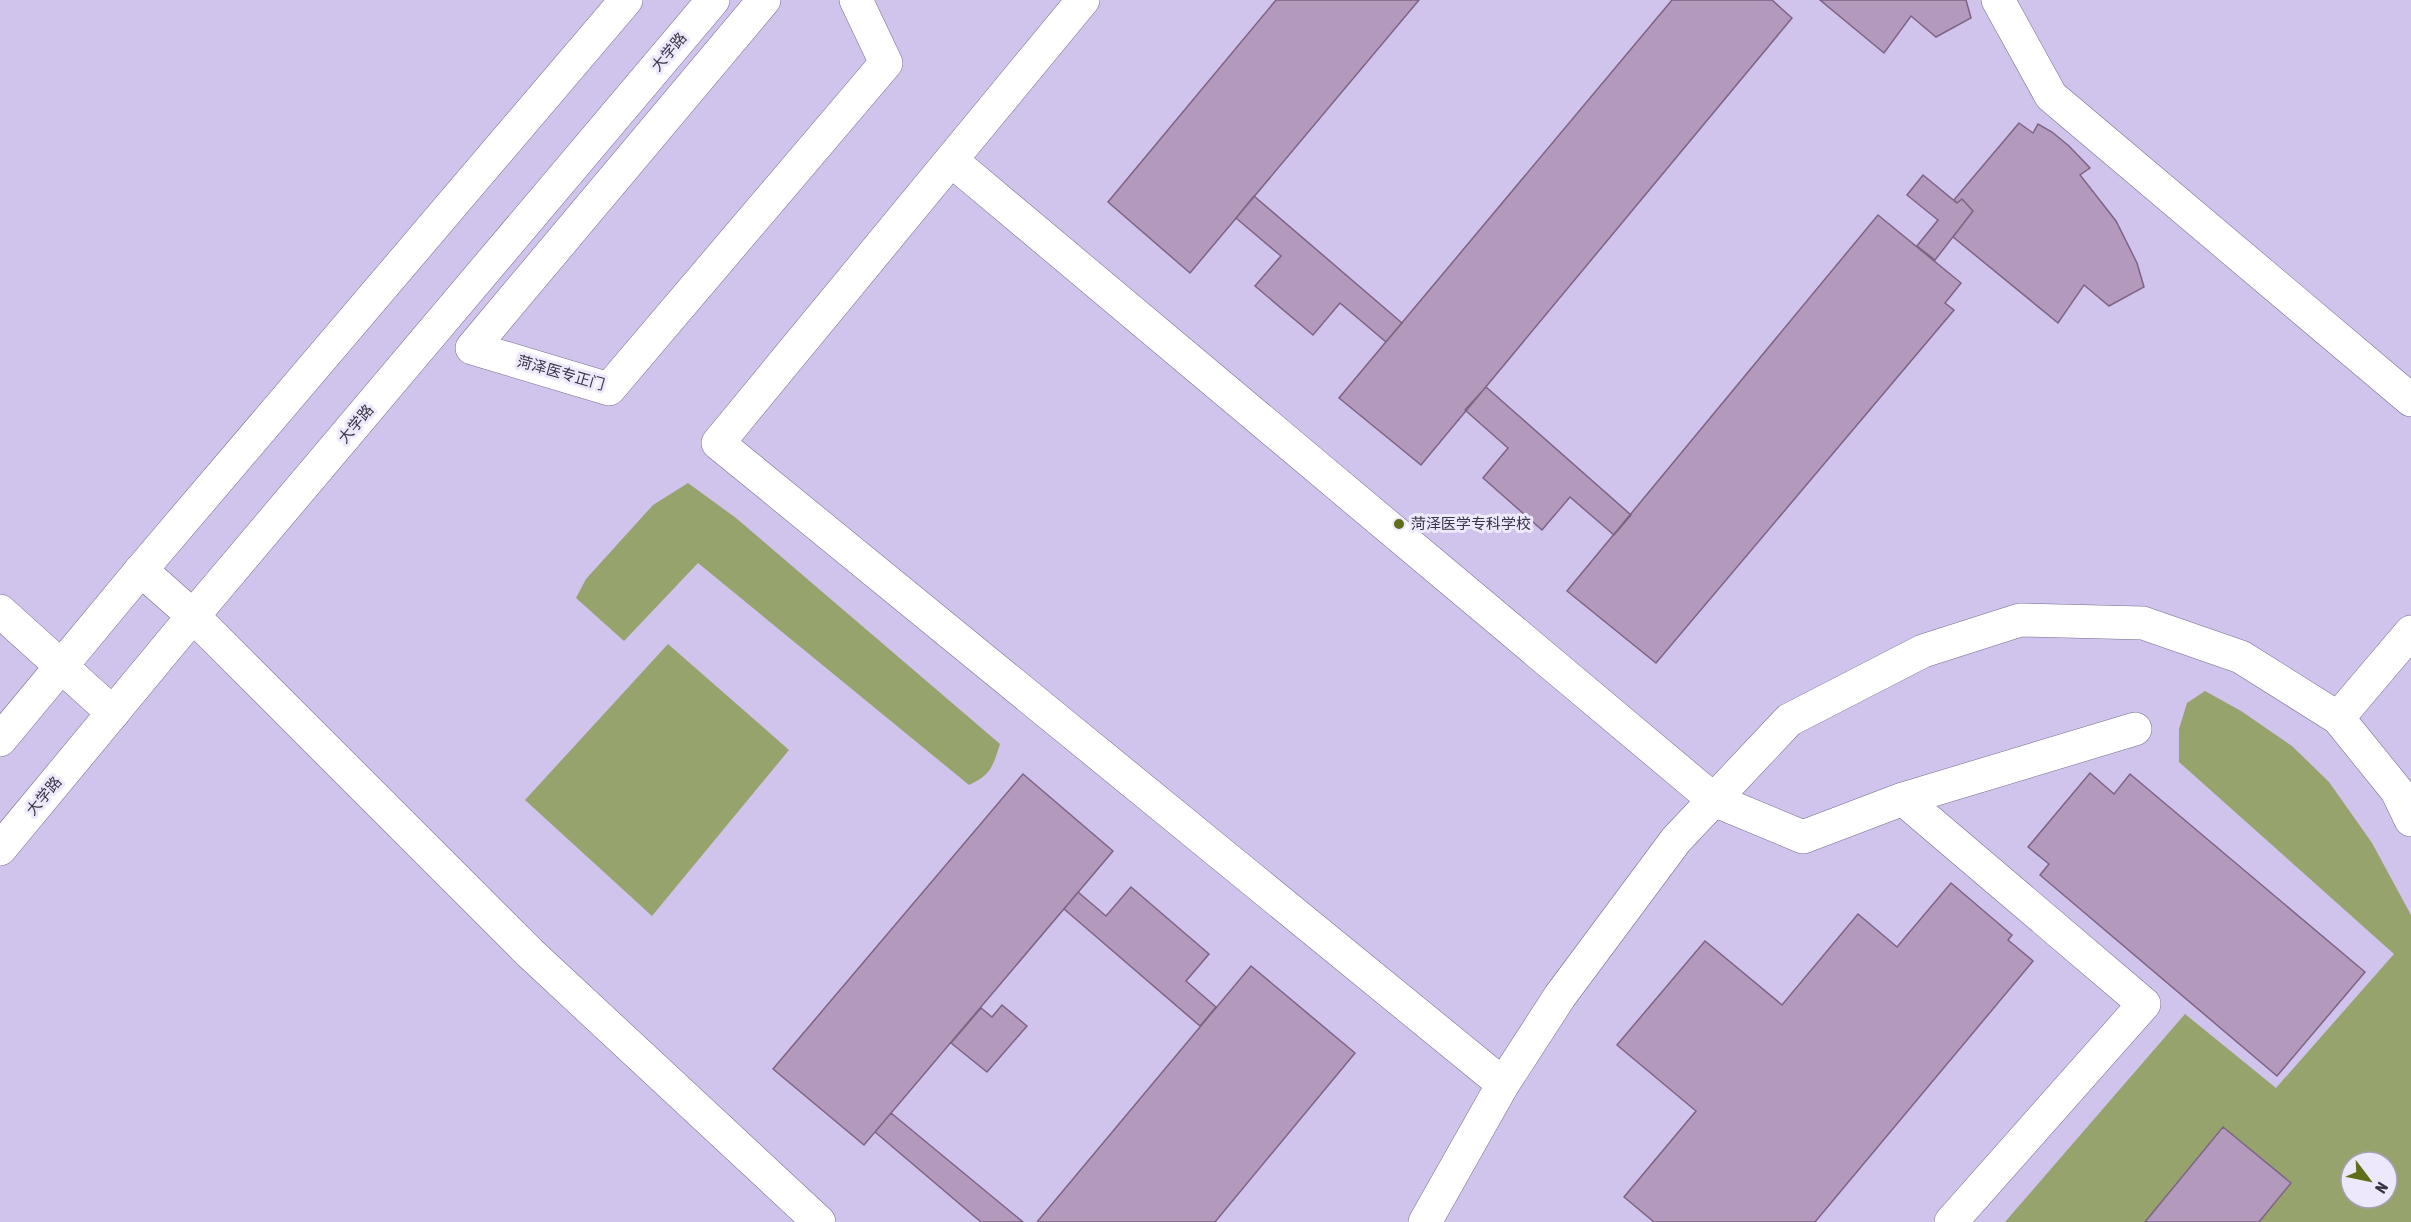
<svg xmlns="http://www.w3.org/2000/svg" width="2411" height="1222" viewBox="0 0 2411 1222" font-family="'Asap Condensed','Noto Sans SC',sans-serif">
  <style>
    .green { fill: #97a36c; fill-rule: evenodd }
    .building { fill: #b399bb; stroke: #7d6484; stroke-width: 1.5 }
    .lines { fill: none; stroke-linecap: round; stroke-linejoin: round }
    .minor-casing { stroke: #776c90; stroke-width: 34 }
    .major-casing { stroke: #776c90; stroke-width: 34 }
    .minor { stroke: #fff; stroke-width: 33 }
    .major { stroke: #fff; stroke-width: 33 }
    .poi-dot { fill: #5f6e18; stroke: #eee8fd; stroke-width: 2 }
    .labels { text-anchor: middle; stroke-width: 6; stroke-linejoin: round; paint-order: stroke }
    .street-label { font-size: 15px; fill: #383444; stroke: #eee8fd }
    .poi-label { font-size: 15px; fill: #383444; stroke: #eee8fd; text-anchor: start }
  </style>
  <rect width="100%" height="100%" fill="#d0c3ec"/>
  <path class="green" d="M688,483L736,518L1000,744C993,766 991,775 969,785L698,563L624,641L576,598L586,579L653,505Z
    M668,644L789,750L652,916L525,800Z
    M2205,691L2241,711L2292,746L2329,782L2372,843L2411,915V1222H2005L2185,1014L2276,1088L2394,954L2179,762V729L2187,703ZM2351,1162H2387V1198H2351Z"/>
  <path class="building" d="M1276,0H1419L1190,273L1108,202Z
    M1672,0H1772L1792,18L1421,465L1339,398Z
    M1820,0H1966L1971,18L1936,37L1911,16L1884,53Z
    M2019,123L2033,133L2038,124L2052,132L2069,146L2090,168L2080,175L2116,221L2137,263L2144,287L2109,306L2084,285L2058,323L1953,237L1973,211L1962,199L1957,203L1954,200Z
    M1923,175L1957,203L1962,199L1973,211L1935,260L1917,246L1938,220L1907,195Z
    M1254,196L1402,323L1386,342L1340,303L1313,335L1255,286L1281,256L1236,218Z
    M1878,215L1961,283L1945,303L1954,310L1656,663L1567,591Z
    M1486,387L1631,515L1614,535L1570,497L1542,530L1483,478L1508,448L1465,410Z
    M2090,773L2114,794L2130,774L2365,972L2277,1076L2040,875L2049,864L2028,847Z
    M1023,774L1113,851L864,1145L773,1069Z
    M1951,883L2012,935L2008,940L2033,961L1815,1222H1654L1624,1197L1696,1111L1617,1045L1705,941L1782,1005L1858,914L1897,947Z
    M1131,887L1209,954L1186,981L1216,1007L1200,1026L1064,909L1078,892L1106,916Z
    M1251,966L1355,1053L1215,1222H1037Z
    M1002,1005L1027,1026L987,1072L951,1043L981,1008L992,1017Z
    M891,1113L1023,1222H981L875,1132Z
    M2223,1127L2291,1183L2259,1222H2145Z"/>
  <g class="lines">
    <defs>
      <path id="minor" d="M764,0L472,348L609,389L886,63L856,0
        M1083,0L951,160L1714,800L1803,837L1903,799L2144,1004L1951,1222
        M1998,0L2051,96L2411,400
        M951,160L718,443L1503,1084
        M141,570L193,616L530,953L819,1222
        M0,611L113,713
        M2338,718L2411,632
        M1903,799L2135,729
        M1425,1222L1503,1084L1560,996L1676,840L1789,720L1923,651L2020,620L2143,623L2241,657L2338,718L2397,791L2411,820"/>
      <path id="major" d="M0,740L141,570L626,0
        M0,849L193,616L713,0"/>
    </defs>
    <use href="#minor" class="minor-casing"/>
    <use href="#major" class="major-casing"/>
    <use href="#minor" class="minor"/>
    <use href="#major" class="major"/>
  </g>
  <circle class="poi-dot" cx="1399" cy="524" r="6"/>
  <g class="labels">
    <g class="street-label">
      <text transform="translate(669 52) rotate(-50)" y="5">大学路</text>
      <text transform="translate(561 373) rotate(16)" y="5">菏泽医专正门</text>
      <text transform="translate(356 424) rotate(-50)" y="5">大学路</text>
      <text transform="translate(44 796) rotate(-50)" y="5">大学路</text>
    </g>
    <g class="poi-label">
      <text x="1411" y="529">菏泽医学专科学校</text>
    </g>
  </g>
  <g transform="translate(2369 1180) rotate(122)"><circle r="28" fill="#eee8fd" stroke="#a5a0b3" stroke-width="1.5"/>
  <path d="M0-4.5L10 22L0 15L-10 22Z" fill="#5f6e18"/>
  <text y="-9" font-size="16" font-weight="bold" text-anchor="middle" fill="#383444">N</text>
  </g>
</svg>
